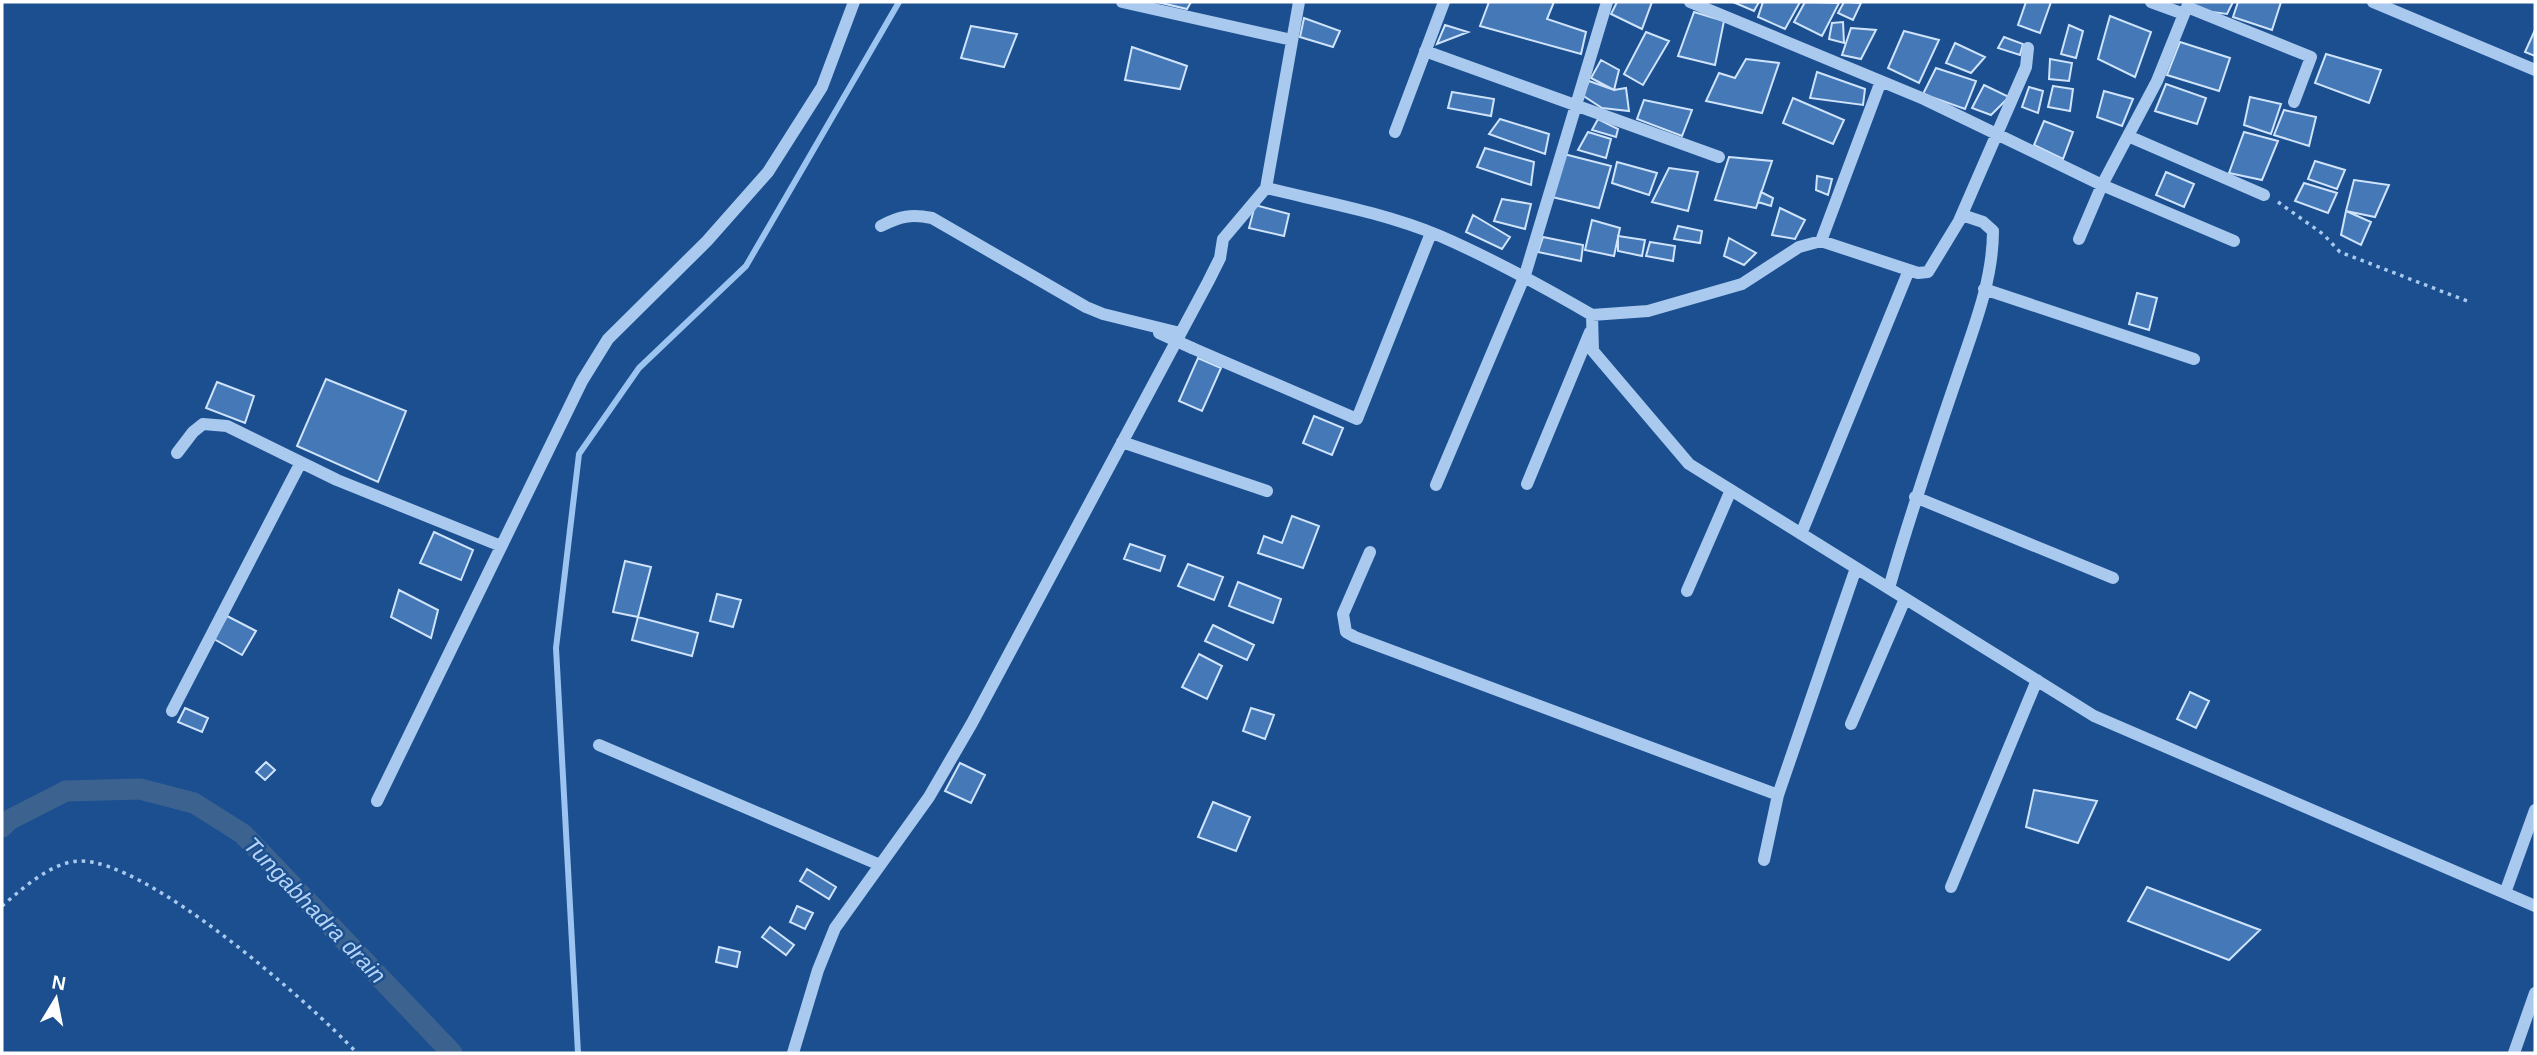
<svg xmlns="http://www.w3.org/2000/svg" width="2537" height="1055" viewBox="0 0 2537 1055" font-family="Arial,sans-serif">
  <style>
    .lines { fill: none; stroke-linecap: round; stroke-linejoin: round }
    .stream { stroke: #9cc4f0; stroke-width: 6 }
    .canal { stroke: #3c6290; stroke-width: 21 }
    .building { fill: #4478b7; stroke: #cfe3fa; stroke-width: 2 }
    .path { stroke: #a9c9ee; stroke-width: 3.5; stroke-dasharray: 3.5 5; stroke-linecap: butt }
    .minor { stroke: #a9c9ee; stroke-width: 12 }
    .minor-bridge { stroke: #a9c9ee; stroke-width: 12 }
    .labels { text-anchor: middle; stroke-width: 5; stroke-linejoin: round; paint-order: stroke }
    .water-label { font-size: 23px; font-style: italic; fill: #b5d3f5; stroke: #1b4f8f }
  </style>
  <rect width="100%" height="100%" fill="#1b4f8f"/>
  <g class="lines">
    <path class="stream" d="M578,1053L556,648L579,454L639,368L746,266L899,2"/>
    <path class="canal" d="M2,827L9,820L66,791L140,789L194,803L243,834L452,1053"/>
  </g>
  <path class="building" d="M1157,2H1191L1187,9Z
    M1489,2H1554L1547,19L1586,32L1581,54L1480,26Z
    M1617,2H1652L1642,29L1611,14Z
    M1733,2H1759L1754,11Z
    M1763,2H1800L1785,29L1758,17Z
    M1805,2L1839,3L1822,36L1794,22Z
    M1844,2L1861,3L1853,20L1838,13Z
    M2026,2H2051L2040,33L2018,25Z
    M2193,2H2233L2227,14L2190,9Z
    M2238,2H2281L2272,30L2233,17Z
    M1694,12L1724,21L1715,65L1678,56Z
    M2110,16L2151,32L2135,77L2098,59Z
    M1304,18L1340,31L1333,47L1300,37Z
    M1843,22L1844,43L1829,39L1832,23Z
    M1445,25L1468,32L1437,44Z
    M2069,25L2083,31L2076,58L2061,54Z
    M971,26L1017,34L1004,67L961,58Z
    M1851,28L1876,30L1861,59L1842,55Z
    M2535,30V56L2525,52Z
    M1904,31L1939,40L1919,83L1888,68Z
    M1646,32L1669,41L1643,85L1624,74Z
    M2004,37L2023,44L2020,55L1998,48Z
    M2180,42L2230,58L2219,91L2167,75Z
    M1955,43L1985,57L1971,73L1946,63Z
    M1132,47L1187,66L1180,89L1125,80Z
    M2326,54L2381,70L2369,103L2315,83Z
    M1746,59L1779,63L1762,113L1706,101L1719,73L1735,78Z
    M2050,59L2072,63L2069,81L2049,79Z
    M1601,60L1619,70L1614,90L1591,78Z
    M1936,68L1976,81L1965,109L1923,94Z
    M1817,72L1865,89L1863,105L1810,98Z
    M1589,81L1614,90L1626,88L1629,111L1602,108L1582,95Z
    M2166,84L2206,98L2197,124L2155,111Z
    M1984,85L2009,97L1991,115L1972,108Z
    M2053,86L2073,89L2070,111L2048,107Z
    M2029,87L2043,91L2038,113L2022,107Z
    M2104,91L2133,99L2122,126L2097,117Z
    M1452,92L1494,99L1491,116L1448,108Z
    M2250,97L2281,104L2271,134L2244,125Z
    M1793,98L1844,120L1833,144L1783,123Z
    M1644,100L1692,110L1682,136L1637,119Z
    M2284,110L2316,117L2309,146L2274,135Z
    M1500,119L1549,134L1545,154L1489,134Z
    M1598,119L1618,129L1616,137L1592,130Z
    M2044,121L2073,132L2063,159L2034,145Z
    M1588,132L1611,139L1606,158L1578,150Z
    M2244,132L2278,141L2262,180L2229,173Z
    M1485,148L1534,162L1531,185L1477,167Z
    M1560,153L1611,166L1599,208L1552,197Z
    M1729,157L1772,161L1756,208L1715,200Z
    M2315,161L2345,170L2337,189L2308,179Z
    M1617,162L1657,173L1649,195L1612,183Z
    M1669,168L1698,172L1688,211L1652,202Z
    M2166,172L2194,184L2184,207L2156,195Z
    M1817,176L1832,179L1828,195L1816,190Z
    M2354,180L2389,185L2375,217L2346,211Z
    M2304,183L2337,193L2328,213L2295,201Z
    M1761,192L1773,198L1771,206L1758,202Z
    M1502,199L1531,204L1525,229L1494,221Z
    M1255,205L1289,214L1284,236L1249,228Z
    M1780,208L1805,220L1795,239L1772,235Z
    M2346,211L2371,222L2361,245L2341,235Z
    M1473,215L1510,237L1502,249L1466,232Z
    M1592,220L1620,228L1614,256L1585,250Z
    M1678,226L1702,231L1700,243L1674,239Z
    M1618,236L1645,240L1642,256L1618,251Z
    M1543,237L1583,245L1581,261L1538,252Z
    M1729,238L1756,253L1744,265L1724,256Z
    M1650,242L1675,246L1673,261L1646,256Z
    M2137,293L2157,298L2149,330L2129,324Z
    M1198,358L1221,368L1202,411L1179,401Z
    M326,379L406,411L378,482L297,446Z
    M217,382L254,396L245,423L206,408Z
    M1314,416L1343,428L1332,455L1303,443Z
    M1292,516L1319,526L1303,568L1258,553L1264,536L1282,543Z
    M434,532L473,550L461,580L420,563Z
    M1130,544L1165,556L1160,571L1124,559Z
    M625,561L651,567L638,617L613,612Z
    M1188,564L1223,577L1214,600L1178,586Z
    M1238,582L1281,599L1273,623L1229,606Z
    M399,590L438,610L431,638L391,617Z
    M717,594L741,600L733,627L710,621Z
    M227,616L256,631L242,655L214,639Z
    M638,617L698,633L692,656L632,640Z
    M1213,625L1254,645L1247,660L1205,641Z
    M1199,654L1222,666L1207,699L1182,687Z
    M2190,692L2209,701L2196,728L2177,719Z
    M185,708L208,718L202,732L178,722Z
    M1251,708L1274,715L1265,739L1243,731Z
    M266,762L275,770L265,780L256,772Z
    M960,763L985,775L971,803L945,791Z
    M2034,790L2097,801L2078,843L2026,827Z
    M1213,802L1250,817L1236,851L1198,837Z
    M807,869L836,887L829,899L800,881Z
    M2147,887L2260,930L2229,960L2128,921Z
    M797,906L813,913L805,929L790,922Z
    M770,927L794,945L786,955L762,937Z
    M719,947L740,952L737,967L716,962Z"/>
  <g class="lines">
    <path class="path" d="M2278,202L2323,234L2340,252L2467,301
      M2,906C22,889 51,862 79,861C147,859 310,1003 357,1053"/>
    <path class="minor" d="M1122,2L1292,40
      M1299,2L1266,188C1324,202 1385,213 1440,236C1493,259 1542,286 1592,315L1593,351L1689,464L2094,716L2535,906
      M1690,2L1924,99L2102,185L2157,81L2184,14
      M2151,2L2184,14L2186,9
      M2373,2L2535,70
      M2187,7L2311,57L2294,102
      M1425,51L1719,157
      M1395,132L1444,2
      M2128,136L2264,195
      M881,226C900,216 911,214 932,218L1086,307L1103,314L1180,333
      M2079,239L2102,185L2234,241
      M1821,241L1881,81
      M1984,289L2194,359
      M1592,315L1648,311L1742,284L1799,247L1821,241L1918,273L1928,272L1959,221L2026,67L2028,48
      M1192,348L1357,419L1431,233
      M1122,442L1267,491
      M177,453L193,432L203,424L227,426L337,480L501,546
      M1527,484L1590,332
      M1436,485L1525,275L1607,2
      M1915,497L2113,578
      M1801,534L1909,270
      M1370,552L1343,614L1346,632L1355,637L1778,795
      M1889,588C1909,518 1932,450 1956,380C1972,332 1993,282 1993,231L1983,222L1962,215
      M1687,591L1731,490
      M172,711L300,464
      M1851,724L1905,599
      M599,745L880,865
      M377,801L582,381L608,339L707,241L768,172L822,87L854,2
      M1764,860L1778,795L1856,568
      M1951,887L2037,680
      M2505,893L2535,810
      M793,1053L818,970L835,928L929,797L972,723L1208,282L1220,258L1223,239L1266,188
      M2514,1053L2535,993"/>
    <path class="minor-bridge" d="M1159,333L1192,348"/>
  </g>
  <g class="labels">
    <g class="water-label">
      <text transform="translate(315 910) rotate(46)" y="8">Tungabhadra drain</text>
    </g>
  </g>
  <rect width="2537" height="1055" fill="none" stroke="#ffffff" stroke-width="7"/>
  <g transform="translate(56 999) rotate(10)" stroke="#1b4f8f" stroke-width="5" paint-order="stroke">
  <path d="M0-5L12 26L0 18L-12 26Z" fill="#ffffff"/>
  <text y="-10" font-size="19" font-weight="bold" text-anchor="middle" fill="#ffffff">N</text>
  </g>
</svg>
